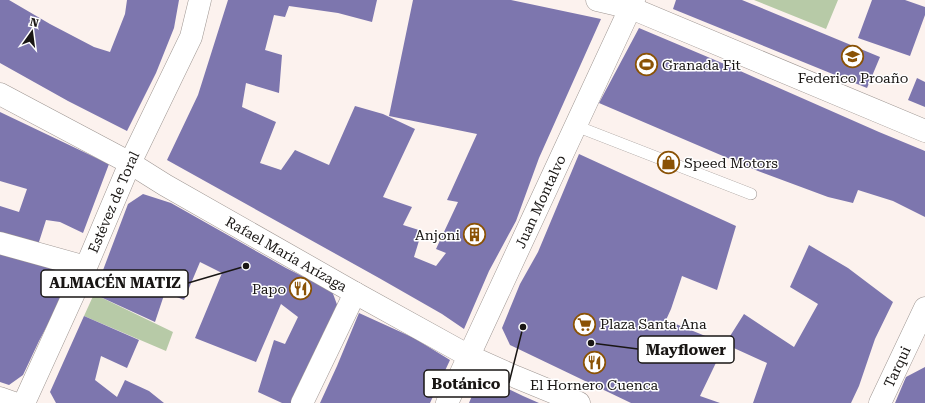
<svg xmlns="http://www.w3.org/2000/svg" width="925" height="403" viewBox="0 0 925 403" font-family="'Roboto Serif',serif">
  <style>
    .green { fill: #b7caa7 }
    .building { fill: #7d76ae }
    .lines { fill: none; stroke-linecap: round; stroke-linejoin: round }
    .service-casing { stroke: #9e9692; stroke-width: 12 }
    .minor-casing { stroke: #9e9692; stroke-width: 23 }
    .service { stroke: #fff; stroke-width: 11 }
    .minor { stroke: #fff; stroke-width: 22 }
    .labels { text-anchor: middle; stroke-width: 3; stroke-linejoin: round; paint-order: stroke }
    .poi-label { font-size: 14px; fill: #191614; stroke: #fff; text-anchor: start }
    .street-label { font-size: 14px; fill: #191614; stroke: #fff }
    .leader { fill: none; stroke: #191614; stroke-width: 1.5 }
    .callout-dot { fill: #191614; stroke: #fff; stroke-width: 1.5 }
    .callout { fill: #fff; stroke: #191614; stroke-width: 1.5 }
    .callout-label { font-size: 15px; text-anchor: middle; font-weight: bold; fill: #191614 }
  </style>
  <rect width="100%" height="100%" fill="#fcf2ee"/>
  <path class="green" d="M754,0H838L826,29Z
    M94,294L173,332L166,351L84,316Z"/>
  <path class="building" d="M0,0H9L50,24L94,47L110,52L125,14L127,0H179L174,28L156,73L127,131L68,101L0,63Z
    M228,0H377L372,22L338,13L289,6L285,17L274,15L265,50L282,55L279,93L246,83L242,107L276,122L260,163L281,170L295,150L329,165L355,106L383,114L415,129L383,197L412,207L403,225L422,231L414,257L436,266L446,253L436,249L458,202L447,200L477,134L389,116L413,0H511L601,19L539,158L516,221L489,271L464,329L442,314L379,278L167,160L198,95Z
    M676,0H742L880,57L867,88L673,9Z
    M872,0H905L925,7V15L910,56L858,38Z
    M639,28L722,63L879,132L925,151V217L893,201L858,190L853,203L828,197L758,171L599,103Z
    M917,78L925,82V107L908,100Z
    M0,112L109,164L83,233L60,222L46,220L38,245L0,233V206L19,212L27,189L0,181Z
    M579,154L736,226L717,290L682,276L671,309L666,320L725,344L744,314L794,347L818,304L790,287L809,245L848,268L893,302L875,339L859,386L851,403H753L767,363L725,344L700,396L720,403H631L510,345L502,328L520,284L538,252Z
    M143,194L171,203L286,268L332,291L339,310L292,403H282L258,392L274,340L285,344L298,317L281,304L256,362L195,338L222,273L200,262L184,300L165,292L155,322L94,294L128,204Z
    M0,249L70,271L55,311L39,341L23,375L9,385L0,382Z
    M359,313L414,338L450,360L430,403H320L337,366Z
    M84,316L139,340L127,368L101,356L95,380L117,397L125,380L149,391L164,403H56L50,392Z
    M925,367V403H895L906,377Z
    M492,381L523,396L539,403H469L474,391Z"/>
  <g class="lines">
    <defs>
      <path id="service" d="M576,126L751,194"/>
      <g id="minor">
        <path d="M597,0L631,8L925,131"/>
        <path id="s1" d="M0,94L130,163L165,185L355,293L469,356L516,377L579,403"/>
        <path d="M0,243L86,267"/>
        <path d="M0,398L14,403"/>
        <path id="s2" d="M24,403L86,267L130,163L191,37L200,0"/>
        <path d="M302,403L355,293"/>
        <path id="s3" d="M447,403L634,0"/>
        <path id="s4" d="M880,403L925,308"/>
      </g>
    </defs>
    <use href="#service" class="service-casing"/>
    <use href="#minor" class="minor-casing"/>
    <use href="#service" class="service"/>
    <use href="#minor" class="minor"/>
  </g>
  <defs>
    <symbol id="school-ring" viewBox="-11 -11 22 22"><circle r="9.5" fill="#fff" stroke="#8a5205" stroke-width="1.5"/><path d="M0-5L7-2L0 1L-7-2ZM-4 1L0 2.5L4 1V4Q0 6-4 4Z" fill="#8a5205"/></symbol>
    <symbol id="stadium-ring" viewBox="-11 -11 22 22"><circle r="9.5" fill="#fff" stroke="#8a5205" stroke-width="1.5"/><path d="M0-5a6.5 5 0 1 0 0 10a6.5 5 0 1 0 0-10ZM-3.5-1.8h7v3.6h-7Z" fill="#8a5205"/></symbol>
    <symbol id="shop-ring" viewBox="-11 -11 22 22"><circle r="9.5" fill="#fff" stroke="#8a5205" stroke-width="1.5"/><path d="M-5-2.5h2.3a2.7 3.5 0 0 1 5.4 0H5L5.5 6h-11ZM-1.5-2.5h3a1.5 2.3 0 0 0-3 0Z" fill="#8a5205"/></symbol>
    <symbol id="building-ring" viewBox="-11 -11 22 22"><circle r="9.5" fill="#fff" stroke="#8a5205" stroke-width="1.5"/><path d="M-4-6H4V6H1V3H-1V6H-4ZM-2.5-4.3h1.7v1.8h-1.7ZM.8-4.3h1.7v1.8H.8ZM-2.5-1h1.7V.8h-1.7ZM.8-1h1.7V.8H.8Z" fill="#8a5205"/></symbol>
    <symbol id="restaurant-ring" viewBox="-11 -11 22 22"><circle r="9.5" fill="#fff" stroke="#8a5205" stroke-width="1.5"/><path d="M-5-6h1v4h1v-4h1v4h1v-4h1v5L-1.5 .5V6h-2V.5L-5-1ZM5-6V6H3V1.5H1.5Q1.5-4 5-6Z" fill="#8a5205"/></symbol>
    <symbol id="supermarket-ring" viewBox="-11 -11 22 22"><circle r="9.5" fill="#fff" stroke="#8a5205" stroke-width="1.5"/><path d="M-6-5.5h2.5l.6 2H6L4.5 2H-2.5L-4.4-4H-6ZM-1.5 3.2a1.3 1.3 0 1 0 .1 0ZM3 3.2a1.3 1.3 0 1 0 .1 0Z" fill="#8a5205"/></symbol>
  </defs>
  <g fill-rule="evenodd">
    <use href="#school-ring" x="840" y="44" width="25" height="25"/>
    <use href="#stadium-ring" x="634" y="52" width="25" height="25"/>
    <use href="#shop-ring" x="656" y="150" width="25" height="25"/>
    <use href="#building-ring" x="462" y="222" width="25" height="25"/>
    <use href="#restaurant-ring" x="288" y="276" width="25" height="25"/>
    <use href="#supermarket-ring" x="572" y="312" width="25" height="25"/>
    <use href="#restaurant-ring" x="582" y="350" width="25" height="25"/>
  </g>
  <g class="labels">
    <g class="poi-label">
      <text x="662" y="70">Granada Fit</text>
      <text x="853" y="83" text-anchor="middle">Federico Proaño</text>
      <text x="684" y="168">Speed Motors</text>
      <text x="460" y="240" text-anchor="end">Anjoni</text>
      <text x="286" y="294" text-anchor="end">Papo</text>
      <text x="600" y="329">Plaza Santa Ana</text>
      <text x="594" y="390" text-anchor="middle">El Hornero Cuenca</text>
    </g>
    <g class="street-label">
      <text dy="5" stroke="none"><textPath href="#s2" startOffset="220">Estévez de Toral</textPath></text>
      <text dy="5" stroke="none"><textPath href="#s3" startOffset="222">Juan Montalvo</textPath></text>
      <text dy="5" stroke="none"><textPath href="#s1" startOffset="328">Rafael María Arízaga</textPath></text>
      <text dy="5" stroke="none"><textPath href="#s4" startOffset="40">Tarqui</textPath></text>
    </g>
  </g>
  <path class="leader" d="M246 266L188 283M591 343L638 349M523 327L509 383"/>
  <g class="callout-dot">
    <circle cx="246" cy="266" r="4"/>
    <circle cx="591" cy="343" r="4"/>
    <circle cx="523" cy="327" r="4"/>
  </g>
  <g class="callout">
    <rect x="41" y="270" width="147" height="27" rx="4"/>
    <rect x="638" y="336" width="96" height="27" rx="4"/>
    <rect x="424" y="370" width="85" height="27" rx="4"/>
  </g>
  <g class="callout-label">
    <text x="115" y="288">ALMACÉN MATIZ</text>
    <text x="686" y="355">Mayflower</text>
    <text x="466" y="389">Botánico</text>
  </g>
  <g transform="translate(32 32) rotate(14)" stroke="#ffffff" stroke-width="3" paint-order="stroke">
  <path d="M0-3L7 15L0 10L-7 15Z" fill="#191614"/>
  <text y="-6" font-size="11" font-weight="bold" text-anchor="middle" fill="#191614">N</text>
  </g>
</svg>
